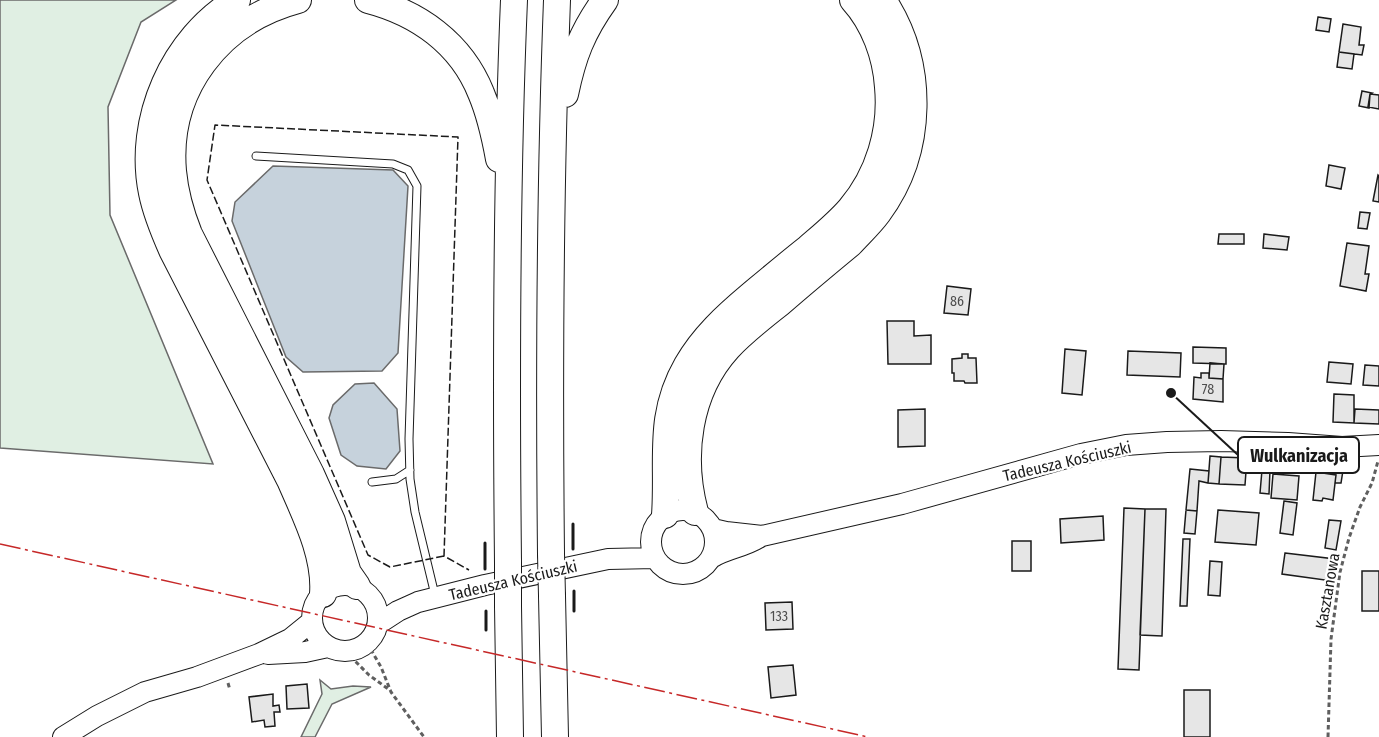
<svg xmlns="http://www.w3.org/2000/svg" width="1379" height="737" viewBox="0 0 1379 737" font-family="'Fira Sans Condensed',sans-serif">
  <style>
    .green { fill: #e0efe3; stroke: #6a6a6a; stroke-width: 1.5 }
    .water { fill: #c6d2dc; stroke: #6a6a6a; stroke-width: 1.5 }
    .building { fill: #e6e6e6; stroke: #1a1a1a; stroke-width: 1.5 }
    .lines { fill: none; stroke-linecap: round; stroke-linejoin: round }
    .lane-casing { stroke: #1a1a1a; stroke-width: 9 }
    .secondary-casing { stroke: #1a1a1a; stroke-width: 22 }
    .highway-casing { stroke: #1a1a1a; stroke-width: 28 }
    .path { stroke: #5f5f5f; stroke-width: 3; stroke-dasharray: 4.5 3; stroke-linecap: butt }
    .lane { stroke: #fff; stroke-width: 7 }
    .secondary { stroke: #fff; stroke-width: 20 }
    .highway { stroke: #fff; stroke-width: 26 }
    .highway-bridge-casing { stroke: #1a1a1a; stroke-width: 28; stroke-linecap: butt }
    .highway-bridge { stroke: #fff; stroke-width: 26 }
    .fence { stroke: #1a1a1a; stroke-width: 1.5; stroke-dasharray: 8 3; stroke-linecap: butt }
    .wall { stroke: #1a1a1a; stroke-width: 3 }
    .power { stroke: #c62828; stroke-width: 1.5; stroke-dasharray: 21 4.5 3 4.5; stroke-linecap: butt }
    .labels { text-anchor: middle; stroke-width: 4.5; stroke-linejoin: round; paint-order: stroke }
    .number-label { font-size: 14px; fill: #4d4d4d }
    .street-label { font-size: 16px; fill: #1a1a1a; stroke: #fff }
    .leader { fill: none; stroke: #1a1a1a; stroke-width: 2 }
    .callout-dot { fill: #1a1a1a; stroke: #fff; stroke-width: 2 }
    .callout { fill: #fff; stroke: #1a1a1a; stroke-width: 2 }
    .callout-label { font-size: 18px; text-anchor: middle; font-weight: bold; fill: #1a1a1a }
  </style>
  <rect width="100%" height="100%" fill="#fff"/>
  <path class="green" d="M0,0H176L141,22L108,107L110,215L213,464L0,448Z
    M320,680L331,689L353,686L371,687L332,704L315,737H301L322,694Z"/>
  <path class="water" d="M273,166L393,170L408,186L398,353L382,371L303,372L286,357L232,221L235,202Z
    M374,383L397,409L400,451L386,469L357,466L341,455L329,418L333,405L355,384Z"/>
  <path class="building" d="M1318,17L1331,19L1329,32L1316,30Z
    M1343,24L1361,27L1359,45H1364L1362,55L1339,52Z
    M1339,52L1354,54L1352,69L1337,67Z
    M1362,91L1372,93L1370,94L1369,108L1359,106Z
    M1370,94L1379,95V109L1368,107Z
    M1329,165L1345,168L1341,189L1326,186Z
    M1378,175L1379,176V202L1373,201Z
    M1360,212L1370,213L1367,229L1358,228Z
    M1219,234H1244V244H1218Z
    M1264,234L1289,237L1287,250L1263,248Z
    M1347,243L1369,246L1365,274H1369L1366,291L1340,286Z
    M947,286L971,289L968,315L944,313Z
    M887,321H914V336L931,335V364H888Z
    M1193,347L1226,348V364L1193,363Z
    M1065,349L1086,351L1082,395L1062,393Z
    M1128,351L1181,353L1180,377L1127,375Z
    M962,354H968V358H976L977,383H965L964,381H954V373H952V359L962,358Z
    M1329,362L1353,364L1351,384L1327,382Z
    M1210,363L1224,364L1223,379L1209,378Z
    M1365,365L1379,366V386L1363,385Z
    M1201,373H1209V378L1223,379V402L1193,399L1194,377L1201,378Z
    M1334,394L1354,395V423L1333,422Z
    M925,409V446L898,447V410Z
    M1355,409L1379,410V424L1354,423Z
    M1210,456L1221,457L1219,484L1208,483Z
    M1221,457L1247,458L1245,485L1219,484Z
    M1327,462L1344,464L1341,483H1335L1336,475L1325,473Z
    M1190,469L1209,471L1208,483L1199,481L1197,511L1186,510Z
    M1262,470H1270L1269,494L1260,493Z
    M1316,472L1336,475L1333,500L1323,498L1322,501L1313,500Z
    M1273,474L1299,476L1297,500L1271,498Z
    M1284,501L1297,503L1293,535L1280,533Z
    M1124,508L1145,509L1139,670L1118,669Z
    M1145,509H1166L1162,636L1140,635Z
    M1186,510L1197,511L1195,534L1184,533Z
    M1218,510L1259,513L1256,545L1215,542Z
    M1103,516L1104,540L1061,543L1060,519Z
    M1329,520L1341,521L1336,550L1325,548Z
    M1183,539H1190L1187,606H1180Z
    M1012,541H1031V571H1012Z
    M1285,553L1335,559L1332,581L1282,574Z
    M1210,561L1222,562L1220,596L1208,595Z
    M1362,571H1379V611H1362Z
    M792,602L793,629L766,630L765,603Z
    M793,665L796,695L771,698L768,667Z
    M307,684L309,708L287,709L286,686Z
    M1184,690H1210V737H1184Z
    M273,694V706L279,705L280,712H274L275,726L265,727L264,720L252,722L249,697Z"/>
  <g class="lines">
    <defs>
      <path id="lane" d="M256,156L393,164L408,170L417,186L409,439L410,479L415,512L435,595
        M372,482L396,479L410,470"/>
      <path id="secondary" d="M651 542a32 32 0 1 1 64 0a32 32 0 1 1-64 0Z
        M713,529L726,532L762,536L902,504L1081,454L1126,445L1167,442L1221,441L1288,443L1342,447L1379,445
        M713,557C728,548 745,547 760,537
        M312 618a33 33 0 1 1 66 0a33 33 0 1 1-66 0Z
        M378,624L398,611L418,602L485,585L608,559L655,558
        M268,654L305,652L328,647
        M63,737L97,716L145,692L197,677L259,654L290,639L311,622"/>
      <path id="highway" d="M237,0C173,38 137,120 152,193C156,213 164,232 172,250L290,480C305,515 326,555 323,594
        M298,0C219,21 166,89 173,171C175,193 181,214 189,234L311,474L332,521L348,573L357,586
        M368,0C418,13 461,43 481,93C490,114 495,137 499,159
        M565,94C573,56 582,32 605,0
        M695,512C680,456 688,392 728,348C744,331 762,317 780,303C803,283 827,263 850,244C859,234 870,224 878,213C924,151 925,64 883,0
        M665,515C669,460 657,417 687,365C703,337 726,316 751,295C769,280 788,264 807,249C822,236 837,224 850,209C879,175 892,130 888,87C886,56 874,23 853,0
        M551,554C549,369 550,185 557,0
        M508,563C506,375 506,188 514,0
        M552,596L555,737
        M508,606L510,737"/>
    </defs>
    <use href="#lane" class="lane-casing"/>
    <use href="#secondary" class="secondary-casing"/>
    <use href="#highway" class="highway-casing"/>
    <path class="path" d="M367,643L381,667L391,692L424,737
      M345,651L369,675L391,691
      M228,683L230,690
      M1328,737L1331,639L1340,572L1349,538L1360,507L1372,483L1378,461"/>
    <use href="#lane" class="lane"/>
    <use href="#secondary" class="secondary"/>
    <use href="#highway" class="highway"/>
    <defs>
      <path id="highway-bridge" d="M551,554L552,596
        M508,563V606"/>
    </defs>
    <use href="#highway-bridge" class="highway-bridge-casing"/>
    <use href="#highway-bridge" class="highway-bridge"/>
    <path class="fence" d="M444,556L390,567L368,555L207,180L215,125L458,137L444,556L469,570"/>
    <path class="wall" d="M485,543V569
      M573,549V524
      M574,591V611
      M486,611V630"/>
    <path class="power" d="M0,544L868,737"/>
  </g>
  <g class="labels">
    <g class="number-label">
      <text x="957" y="306">86</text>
      <text x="1208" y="394">78</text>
      <text x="779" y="621">133</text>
    </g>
    <g class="street-label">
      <text transform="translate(1067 461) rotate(-13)" y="6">Tadeusza Kościuszki</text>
      <text transform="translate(513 580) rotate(-13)" y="6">Tadeusza Kościuszki</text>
      <text transform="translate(1327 591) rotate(-80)" y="6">Kasztanowa</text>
    </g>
  </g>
  <path class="leader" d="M1171 393L1238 455"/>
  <circle class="callout-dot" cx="1171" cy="393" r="6"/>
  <rect class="callout" x="1238" y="437" width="121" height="36" rx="6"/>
  <g class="callout-label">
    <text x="1299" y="462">Wulkanizacja</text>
  </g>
</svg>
